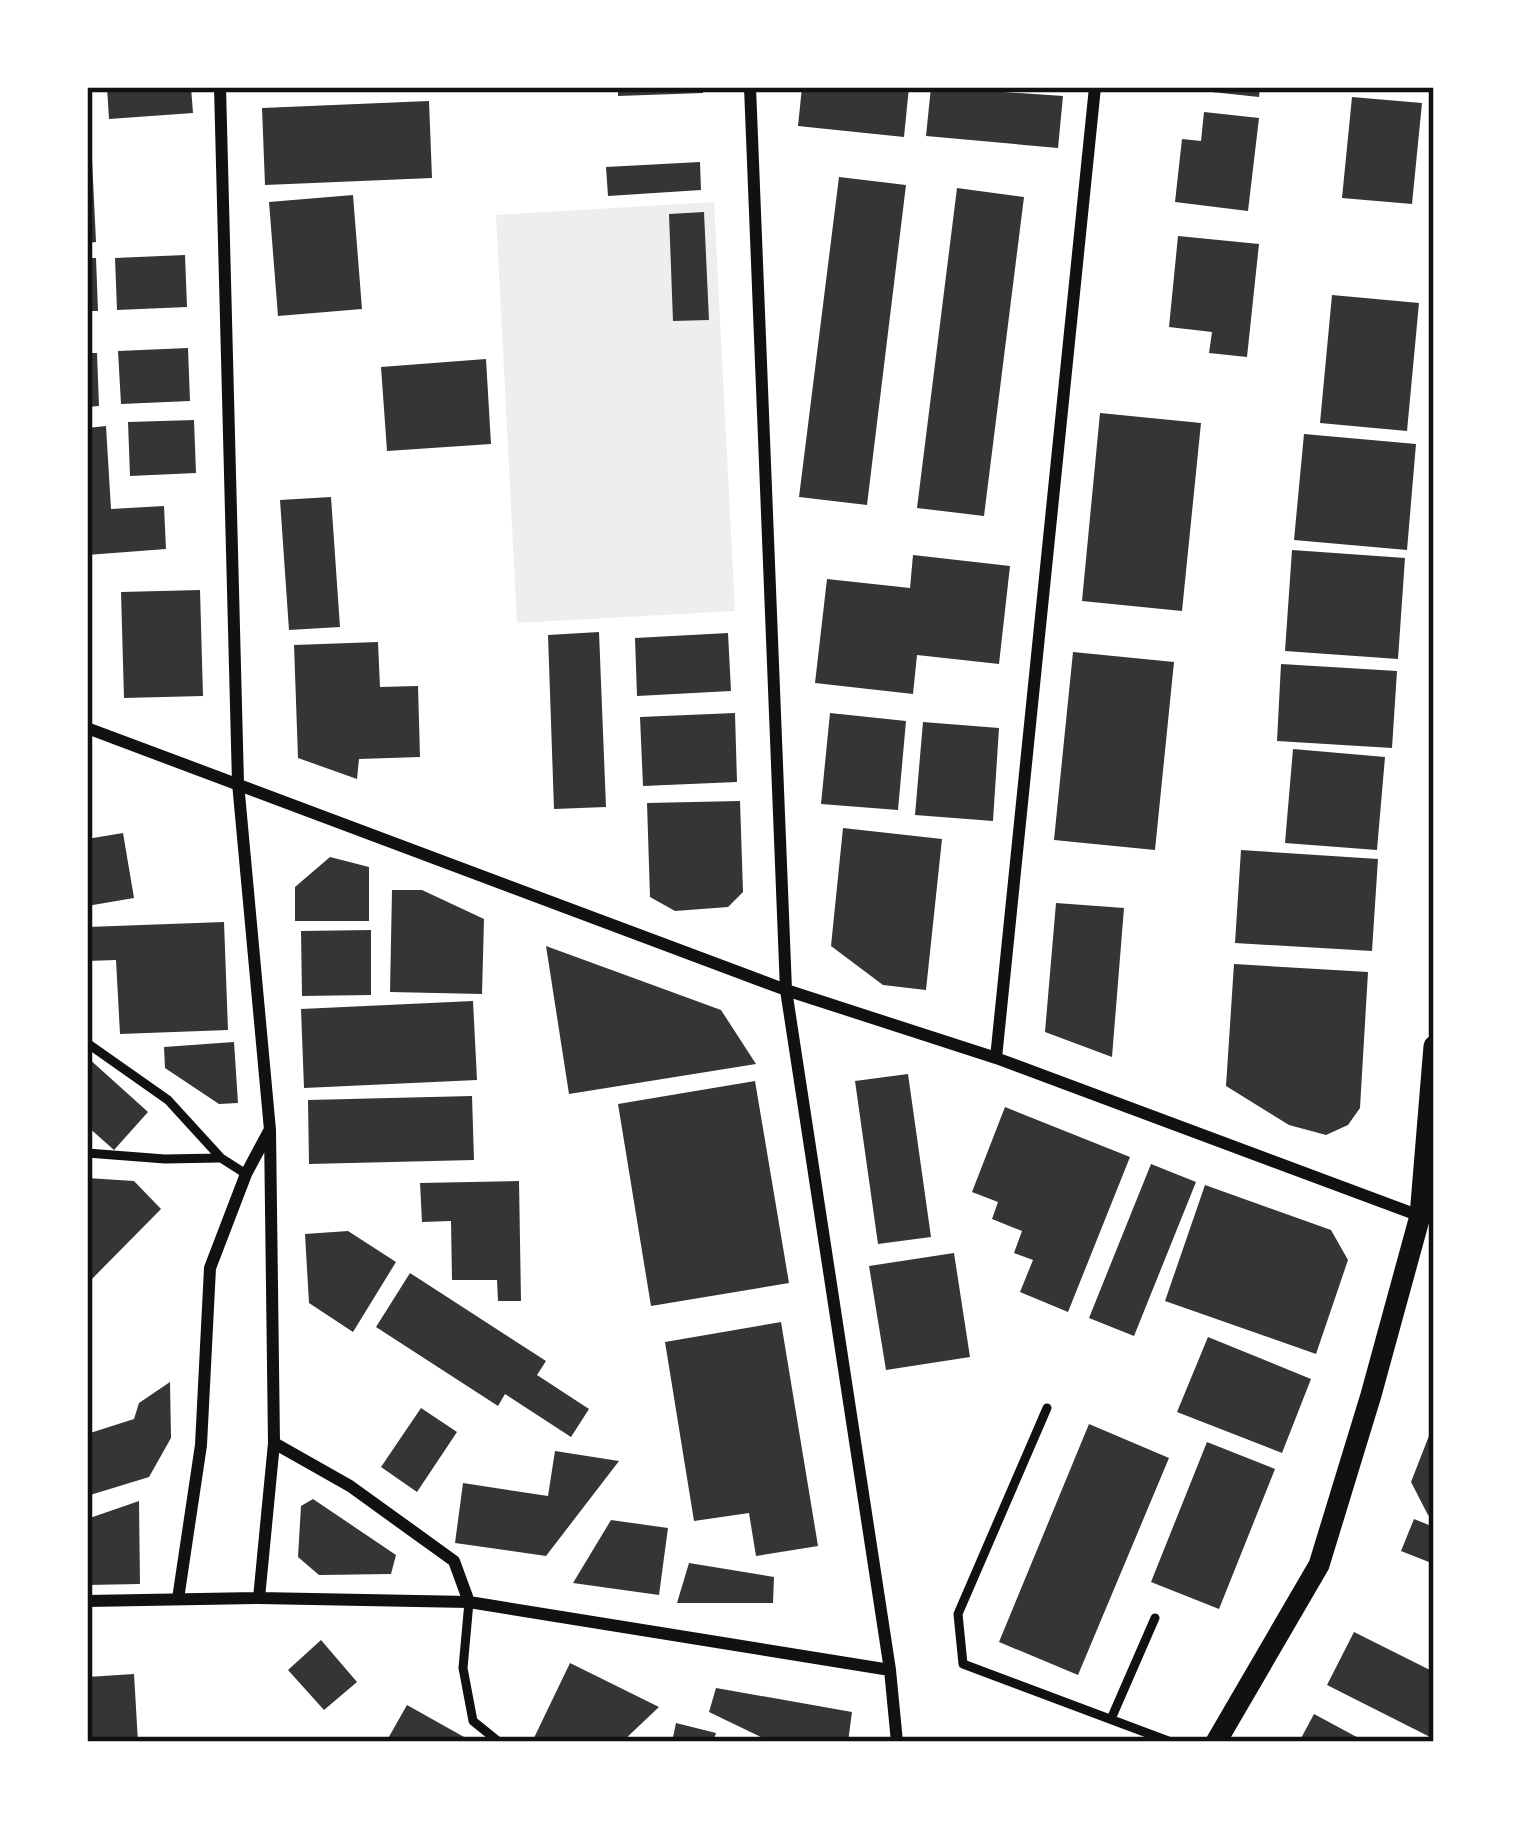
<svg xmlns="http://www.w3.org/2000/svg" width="1521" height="1829" viewBox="0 0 1521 1829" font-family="Rubik,sans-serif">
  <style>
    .green { fill: #eee }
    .building { fill: #353535 }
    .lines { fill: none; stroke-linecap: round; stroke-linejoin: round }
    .service { stroke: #111; stroke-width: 9 }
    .minor { stroke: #111; stroke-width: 12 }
    .tertiary { stroke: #111; stroke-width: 21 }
    .neatline { fill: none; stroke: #111; stroke-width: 4.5 }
  </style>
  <rect width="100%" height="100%" fill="#fff"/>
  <path class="green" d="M714,202L735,611L517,623L496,215Z"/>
  <path class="building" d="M107,87H191L193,113L109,119Z
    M618,87H703V93L618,96Z
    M802,87H909L904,137L798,126Z
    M931,87L1063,96L1058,148L926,136Z
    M1194,87H1260L1259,97L1193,90Z
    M1352,97L1422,103L1412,204L1342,198Z
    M429,101L432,178L265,185L262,108Z
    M1204,112L1259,118L1248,211L1175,202L1182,139L1201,141Z
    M87,159H92L96,242L87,243Z
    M700,162L701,190L608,196L606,167Z
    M839,177L906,185L867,505L799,497Z
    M957,188L1024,197L984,516L917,508Z
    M353,195L362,309L278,316L269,202Z
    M704,212L709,320L673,321L669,214Z
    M1178,236L1259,244L1247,357L1209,353L1212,332L1169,327Z
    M185,255L187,307L117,310L115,258Z
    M87,258H96L98,311H87Z
    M1332,295L1419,303L1407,431L1320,423Z
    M188,348L190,401L121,404L118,351Z
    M87,353H97L99,406L87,407Z
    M486,359L491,444L387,451L381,367Z
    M1100,413L1201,423L1182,611L1082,601Z
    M194,420L196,473L130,476L128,422Z
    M106,426L111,509L164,506L166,549L87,555V428Z
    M1304,434L1416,444L1407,550L1294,540Z
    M331,497L340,627L289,630L280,500Z
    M1292,550L1405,558L1398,659L1285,651Z
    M913,555L1010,566L999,664L917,655L913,694L815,683L827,579L910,588Z
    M200,590L203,696L124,698L121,592Z
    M599,632L606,807L554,809L548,635Z
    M728,633L731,691L637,696L635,638Z
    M378,642L380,687L418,686L420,757L359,759L357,779L298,758L294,645Z
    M1073,652L1174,662L1155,850L1054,840Z
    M1281,664L1397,671L1392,748L1277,741Z
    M735,713L737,782L643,786L640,717Z
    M830,713L906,721L898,810L821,804Z
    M923,722L999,728L993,821L915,815Z
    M1293,749L1385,757L1377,850L1285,843Z
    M740,801L743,892L728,907L675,911L650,897L647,803Z
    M843,828L942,839L926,990L883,985L831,946Z
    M123,833L134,898L87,906V839Z
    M1241,850L1378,859L1372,951L1235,943Z
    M330,857L369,867V921H295V887Z
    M392,890H422L484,919L482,994L390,992Z
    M1056,903L1124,908L1112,1057L1045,1032Z
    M224,922L228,1030L120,1034L116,960L87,961V927Z
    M371,930V995L302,996L301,931Z
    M546,946L721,1010L756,1064L569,1094Z
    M1234,964L1368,972L1360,1108L1348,1125L1326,1135L1289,1125L1226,1086Z
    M473,1001L477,1080L304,1088L301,1009Z
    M234,1042L238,1103L219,1104L165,1068L164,1047Z
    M87,1057L148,1112L114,1150L87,1126Z
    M908,1074L931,1237L878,1244L855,1081Z
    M755,1081L789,1283L651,1306L618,1104Z
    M472,1096L474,1160L309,1164L308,1100Z
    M1005,1107L1130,1157L1068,1312L1020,1292L1033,1260L1014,1253L1022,1231L992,1219L998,1202L972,1192Z
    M1151,1164L1196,1182L1134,1336L1089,1318Z
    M87,1178L134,1181L161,1209L87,1284Z
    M519,1181L521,1301H498L497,1280H452L451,1221L422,1222L420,1183Z
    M1205,1185L1331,1230L1348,1260L1316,1354L1165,1301Z
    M348,1231L396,1262L353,1332L309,1303L305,1234Z
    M954,1253L970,1357L886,1370L869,1266Z
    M410,1273L546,1361L537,1375L589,1409L571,1437L505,1394L498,1406L376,1327Z
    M781,1322L818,1546L756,1556L749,1513L694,1521L665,1342Z
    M1208,1337L1311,1379L1282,1453L1177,1412Z
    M170,1382L171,1438L149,1477L87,1496V1434L134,1419L139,1403Z
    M421,1408L457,1432L417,1492L381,1467Z
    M1434,1423V1517L1428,1515L1411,1482Z
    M1089,1424L1169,1458L1078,1675L999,1642Z
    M1207,1442L1275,1469L1219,1609L1151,1582Z
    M555,1451L619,1461L546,1556L455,1543L463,1483L548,1496Z
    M313,1499L396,1555L391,1574L319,1575L298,1557L301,1506Z
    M139,1501L140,1584L87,1585V1519Z
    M1414,1519L1434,1527V1564L1401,1551Z
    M611,1520L668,1528L659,1595L573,1583Z
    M689,1563L774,1577L773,1603H677Z
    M1354,1632L1434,1672V1739L1327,1685Z
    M321,1640L357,1682L324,1710L288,1670Z
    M570,1663L659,1707L622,1742H532Z
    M134,1674L138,1742H87V1677Z
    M716,1688L852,1712L848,1742H771L709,1712Z
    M407,1705L473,1742H386Z
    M1314,1714L1366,1742H1299Z
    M676,1723L716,1733L713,1742H672Z"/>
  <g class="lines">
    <path class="service" d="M87,1043L168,1100L221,1158L246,1174
      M87,1153L165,1159L219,1158
      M1047,1408L958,1614L963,1664L1171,1742
      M469,1602L463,1668L473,1721L499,1742
      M1111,1719L1155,1618"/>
    <path class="minor" d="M220,87L238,783L270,1130L274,1443L259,1598
      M750,87L786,990L890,1670L897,1742
      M87,728L786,990L996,1058L1420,1216
      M996,1058L1095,87
      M274,1443L350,1486L454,1561L469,1602
      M178,1599L201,1445L210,1268L246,1174L269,1131
      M87,1601L259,1598L469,1602L890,1670"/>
    <path class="tertiary" d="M1216,1742L1319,1565L1371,1395L1420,1216L1434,1046"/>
  </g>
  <rect width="1521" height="1829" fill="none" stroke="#ffffff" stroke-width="180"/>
  <rect x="90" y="90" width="1341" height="1649" class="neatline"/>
</svg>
